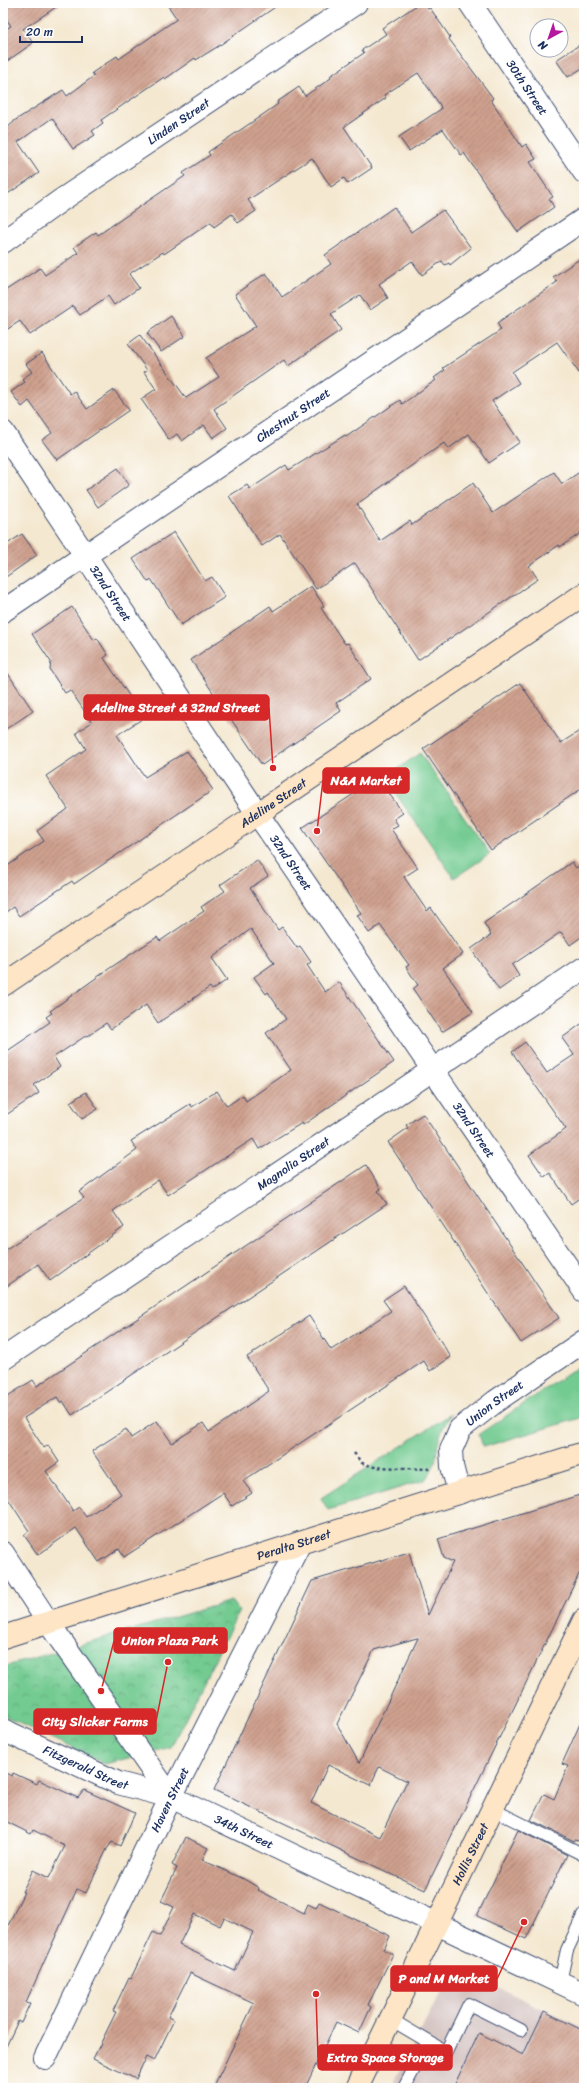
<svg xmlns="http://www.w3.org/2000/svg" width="587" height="2091" viewBox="0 0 587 2091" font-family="Sriracha,sans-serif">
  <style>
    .industrial { fill: #d1c0bd }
    .green { fill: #73cb91; stroke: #477d78 }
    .park { fill: url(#park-crowns); stroke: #477d78 }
    .building { fill: url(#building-hatch); fill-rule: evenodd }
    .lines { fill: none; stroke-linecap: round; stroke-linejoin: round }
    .lane-casing { stroke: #3c4b6f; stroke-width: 14 }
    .street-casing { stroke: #3c4b6f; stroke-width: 24 }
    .secondary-casing { stroke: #3c4b6f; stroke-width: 24 }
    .path { stroke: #3c4b6f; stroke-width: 2.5; stroke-dasharray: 3 3; stroke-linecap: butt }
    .lane { stroke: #fff; stroke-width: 12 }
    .street { stroke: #fff; stroke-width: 22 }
    .secondary { stroke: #fde5c5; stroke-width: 22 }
    .labels { text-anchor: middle; stroke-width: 4; stroke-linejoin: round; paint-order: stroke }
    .street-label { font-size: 12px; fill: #1b2f5e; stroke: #fff }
    .leader { fill: none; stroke: #d62828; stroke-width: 1.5 }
    .callout-dot { fill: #d62828; stroke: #fff; stroke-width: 1.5 }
    .callout { fill: #d62828; stroke: #d62828; stroke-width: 1.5 }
    .callout-label { font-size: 13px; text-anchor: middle; font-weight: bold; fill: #fff }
  </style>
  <defs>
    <pattern id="park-crowns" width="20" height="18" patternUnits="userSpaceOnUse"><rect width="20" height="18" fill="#73cb91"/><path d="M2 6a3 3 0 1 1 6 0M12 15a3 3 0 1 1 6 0" fill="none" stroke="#5ea57a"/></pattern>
    <pattern id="building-hatch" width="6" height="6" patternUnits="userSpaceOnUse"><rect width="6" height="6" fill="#cfa08e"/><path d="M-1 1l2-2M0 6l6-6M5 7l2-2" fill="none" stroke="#a78377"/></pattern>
  </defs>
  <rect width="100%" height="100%" fill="#fff"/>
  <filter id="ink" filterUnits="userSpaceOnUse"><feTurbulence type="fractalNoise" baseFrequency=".025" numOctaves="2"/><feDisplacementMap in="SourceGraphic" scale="8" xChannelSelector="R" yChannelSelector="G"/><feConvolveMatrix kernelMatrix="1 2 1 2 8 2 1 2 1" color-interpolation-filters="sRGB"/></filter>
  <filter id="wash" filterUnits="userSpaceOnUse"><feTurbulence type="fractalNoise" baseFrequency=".012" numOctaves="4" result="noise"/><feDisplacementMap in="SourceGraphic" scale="16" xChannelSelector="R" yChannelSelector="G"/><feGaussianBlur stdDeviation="0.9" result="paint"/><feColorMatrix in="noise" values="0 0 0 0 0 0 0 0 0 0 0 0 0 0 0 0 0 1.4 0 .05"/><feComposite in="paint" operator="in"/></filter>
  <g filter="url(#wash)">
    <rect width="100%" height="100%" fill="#f4e8d0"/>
    <path class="industrial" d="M454,1967L584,2028V2088H391Z"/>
    <path class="green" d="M420,753L490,854L454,878L385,778Z
      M584,1363V1417L483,1447L479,1434Z
      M451,1414C446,1423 440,1432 438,1443C435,1461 437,1464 425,1480L328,1510L321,1498Z"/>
    <path class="park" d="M231,1601L239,1611L171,1747L105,1764L3,1715V1667Z"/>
    <g id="blocks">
      <path class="building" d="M3,3H62L23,29L33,43L3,64V31L11,26L3,14Z
        M166,3H281L217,47L196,60L195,58L165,79L164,77L101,120L103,123L92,131L95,135L73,149L52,118L18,142L39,173L3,197V120L8,127L14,122V121L63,90L67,96L94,76L92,73L117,56L119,59L165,27L177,19Z
        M420,3H424L428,9L430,8L450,37L449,39L493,98L491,100L522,147L526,144L536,159L530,162L553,197L549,199L554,207L518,232L464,153L461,155L443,129L409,151L399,137L441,109L440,105L418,73L384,95L386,98L344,127L372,168L348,184L344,178L331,187L312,158L248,200L256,211L238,223L232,214L214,227L211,222L164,254L163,252L129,274L139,288L114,305L108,296L80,315L73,306L30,335L20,321L3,332V292L40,268L45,275L78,253L74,247L96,232L98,235L185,176L183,173L210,155L208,152L255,120L278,104L277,102L299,87L305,96L331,78L330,76L364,53L362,50L386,34L382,28Z
        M584,42V67L568,77L556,60Z
        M394,207L411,232L443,210L471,248L450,265L449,263L445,265L442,261L422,275L412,261L379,284L388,298L370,310L360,295L331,314L341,330L288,366L284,360L214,409L227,428L213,438L204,425L182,441L177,434L169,440L141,399L156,389L144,372L147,370L128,344L140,335L186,398L219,377L206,358L256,326L235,294L266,273L282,297L331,264L325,255Z
        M584,256V380L557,342L512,372L519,383L492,401L520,442L489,463L469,434L448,449L444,443L357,504L380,541L410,521L412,525L473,483L493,513L554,472L562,484L584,469V531L560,547L559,545L529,566L538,579L418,660L355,563L316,589L280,534L262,546L229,496L247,485L250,489L286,465L289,470L345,435L346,437L400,400L402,404L436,380L434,378L445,370L443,368L501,330L497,323L557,282L553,277Z
        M171,316L185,336L161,352L147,333Z
        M42,353L70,394L74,391L87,409L114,390L129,410L57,460L42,440L52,433L29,401L22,407L11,392L25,382L22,379L32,372L26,364Z
        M118,468L129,485L98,507L86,490Z
        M174,532L205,581L212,577L225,597L181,625L151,579L148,582L133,559Z
        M22,534L37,555L3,579V547Z
        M311,586L324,606L321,608L345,644L348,643L371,679L336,703L341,711L262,765L191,660L270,606L273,611Z
        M72,607L94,640L97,638L108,655L104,658L142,715L140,716L142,719L117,735L145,777L187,751L207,779L206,780L213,790L74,884L72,881L19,916L13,907L3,914V869L44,841L37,831L68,809L46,776L86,749L76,733L92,722L70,690L65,693L50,670L51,662L32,634Z
        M3,666L33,711L3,731Z
        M520,683L561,743L584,728V787L491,850L423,749Z
        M378,778L403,813L394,819L398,825L391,829L418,868L404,877L427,911L431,908L463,954L443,968L473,1012L442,1032L413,989L418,985L406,967L409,965L380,925L369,933L357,915L361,913L302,828Z
        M257,860L268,876L250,888L278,930L282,927L297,948L300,946L311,962L307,965L325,992L339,982L394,1062L303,1125L302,1123L259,1149L253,1139L168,1195L158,1180L113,1211L124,1227L50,1281L38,1264L3,1289V1251L84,1198L79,1192L137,1150L131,1141L190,1104L192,1107L217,1091L227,1106L243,1095L246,1101L291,1070L266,1033L286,1019L268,992L266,994L254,977L274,963L251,929L212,958L227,980L212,990L210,987L158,1023L146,1005L111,1029L106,1023L88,1036L87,1035L54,1057L60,1067L34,1085L39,1093L3,1117V1054L50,1022L46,1017L52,1013L50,1011L110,968L157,937L160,941L204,911L201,907L225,891L220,885Z
        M572,862L576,868L584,863V935L570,945L561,932L512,965L519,976L499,990L471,949L491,935L484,923Z
        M584,1022V1195L571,1204L550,1173L544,1177L529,1155L566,1129L512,1052L525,1042L547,1073L574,1055L562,1038Z
        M86,1092L98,1109L82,1119L70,1102Z
        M423,1114L559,1318L521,1343L388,1142L408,1128L406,1125Z
        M366,1165L381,1189L378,1191L387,1204L72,1415L63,1401L61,1403L57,1397L24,1418L44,1448L48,1445L59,1462L46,1471L73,1511L79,1507L86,1517L121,1494L92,1451L126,1429L131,1438L157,1421L172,1443L203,1423L209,1432L269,1391L247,1357L309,1316L331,1350L391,1311L383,1300L404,1286L451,1357L430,1371L424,1361L243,1481L252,1493L232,1506L223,1493L124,1557L119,1549L99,1562L76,1528L38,1555L24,1535L29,1531L3,1491V1399L33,1380L37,1386Z
        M584,1494V1564L425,1890L214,1790L312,1581L409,1552L428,1615L453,1562L444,1558L438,1539ZM417,1638H418L359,1763L337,1724L374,1650ZM328,1765L372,1786L371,1784L379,1767L407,1781L380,1837L311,1803Z
        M584,1715V1829L578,1841L574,1840V1841L531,1820L544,1794L554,1799L568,1766L562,1764Z
        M3,1772L12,1776L13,1773L37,1784L39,1780L78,1798L84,1790L135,1813L120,1846L112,1842L107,1849L86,1893L77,1889L26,2002L30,2003L21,2023L18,2021L3,2053V1936L24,1892H22L33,1870L49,1878L65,1846L33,1830L31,1834L3,1820Z
        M518,1830L567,1855L526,1939L477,1916Z
        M186,1837L208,1848L202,1860L244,1879L259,1888L258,1890L304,1913L308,1904L316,1908L319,1902L390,1936L384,1950L393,1954L368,2005L371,2007L359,2033L336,2022L305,2088H213L254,2003L190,1973L168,2017L174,2020L154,2061L146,2057L136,2079L93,2059L116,2012L113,2011L129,1977L131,1978L153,1932L160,1936L174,1907L161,1901L177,1868L172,1865ZM194,1914L220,1926L224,1918L253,1932L235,1971L179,1945Z
        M544,2011L584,2031V2088H453L479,2033L523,2055Z"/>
    </g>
  </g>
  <g filter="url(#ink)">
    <use href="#blocks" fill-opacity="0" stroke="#3c4b6f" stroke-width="1"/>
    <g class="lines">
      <defs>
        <path id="lane" d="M492,1809L584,1855
          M560,1982L567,1950L584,1914
          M390,2019L446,2052L469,2004L521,2030
          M404,2088L428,2042"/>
        <g id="street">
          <path id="s1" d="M470,3L584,172"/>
          <path id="s2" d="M3,242L60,201L356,3"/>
          <path id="s3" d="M3,432L257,813L584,1291"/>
          <path id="s4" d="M3,611L584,219"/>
          <path id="s5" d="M3,1359L584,968"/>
          <path id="s6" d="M459,1493L452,1466L451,1450L460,1429L496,1401L584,1341"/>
          <path id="s7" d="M3,1553L48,1622L171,1797L584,1994"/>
          <path id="s8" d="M3,1730L118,1783L171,1797"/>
          <path id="s9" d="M45,2058L171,1797L300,1543"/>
        </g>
        <g id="secondary">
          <path id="s10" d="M3,985L584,594"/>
          <path id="s11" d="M3,1637L584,1453"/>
          <path id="s12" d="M357,2088L584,1620"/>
        </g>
      </defs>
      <use href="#lane" class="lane-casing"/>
      <use href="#street" class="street-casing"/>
      <use href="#secondary" class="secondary-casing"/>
      <path class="path" d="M354,1453L362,1463L374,1467L431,1469"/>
      <use href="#lane" class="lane"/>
      <use href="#street" class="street"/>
      <use href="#secondary" class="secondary"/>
    </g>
  </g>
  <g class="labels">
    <g class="street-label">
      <text dy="4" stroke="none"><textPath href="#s1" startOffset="102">30th Street</textPath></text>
      <text dy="4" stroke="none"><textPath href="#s2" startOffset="213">Linden Street</textPath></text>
      <text dy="4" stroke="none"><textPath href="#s4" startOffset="350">Chestnut Street</textPath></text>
      <text dy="4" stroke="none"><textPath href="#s3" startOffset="194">32nd Street</textPath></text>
      <text dy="4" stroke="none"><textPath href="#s10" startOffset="326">Adeline Street</textPath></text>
      <text dy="4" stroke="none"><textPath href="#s3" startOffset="518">32nd Street</textPath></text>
      <text dy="4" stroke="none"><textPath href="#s3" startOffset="842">32nd Street</textPath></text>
      <text dy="4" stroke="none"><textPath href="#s5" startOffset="350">Magnolia Street</textPath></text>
      <text dy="4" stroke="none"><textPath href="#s6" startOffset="110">Union Street</textPath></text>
      <text dy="4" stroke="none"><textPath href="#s11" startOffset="305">Peralta Street</textPath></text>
      <text dy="4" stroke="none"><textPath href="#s8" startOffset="91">Fitzgerald Street</textPath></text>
      <text dy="4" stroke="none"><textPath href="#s9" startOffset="287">Haven Street</textPath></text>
      <text dy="4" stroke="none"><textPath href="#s7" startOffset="377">34th Street</textPath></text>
      <text dy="4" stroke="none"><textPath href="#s12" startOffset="260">Hollis Street</textPath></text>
    </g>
  </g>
  <path class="leader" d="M273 768L269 708M317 831L323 780M101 1691L114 1641M168 1662L156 1721M524 1922L497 1979M316 1994L318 2057"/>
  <g class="callout-dot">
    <circle cx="273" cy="768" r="4"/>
    <circle cx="317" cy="831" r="4"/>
    <circle cx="101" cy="1691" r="4"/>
    <circle cx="168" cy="1662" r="4"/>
    <circle cx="524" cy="1922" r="4"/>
    <circle cx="316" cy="1994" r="4"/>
  </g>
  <g class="callout">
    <rect x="84" y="695" width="185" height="25" rx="4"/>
    <rect x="323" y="768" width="86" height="25" rx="4"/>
    <rect x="114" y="1628" width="113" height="25" rx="4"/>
    <rect x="34" y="1709" width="122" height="25" rx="4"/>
    <rect x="391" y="1966" width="106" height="25" rx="4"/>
    <rect x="318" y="2045" width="134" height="25" rx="4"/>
  </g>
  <g class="callout-label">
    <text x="176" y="712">Adeline Street &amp; 32nd Street</text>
    <text x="366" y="785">N&amp;A Market</text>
    <text x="170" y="1645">Union Plaza Park</text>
    <text x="95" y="1726">City Slicker Farms</text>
    <text x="444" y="1983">P and M Market</text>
    <text x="385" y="2062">Extra Space Storage</text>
  </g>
  <rect width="587" height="2091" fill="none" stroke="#fff" stroke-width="16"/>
  <g transform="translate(549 38) rotate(220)"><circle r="19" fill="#ffffff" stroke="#a4acbf"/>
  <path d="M0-3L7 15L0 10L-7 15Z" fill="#b5179e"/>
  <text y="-6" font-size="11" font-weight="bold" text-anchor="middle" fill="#1b2f5e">N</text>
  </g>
  <path d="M20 36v6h62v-6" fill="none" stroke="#1b2f5e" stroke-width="2"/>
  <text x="26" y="36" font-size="12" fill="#1b2f5e" stroke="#ffffff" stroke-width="3" paint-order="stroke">20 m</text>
</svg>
